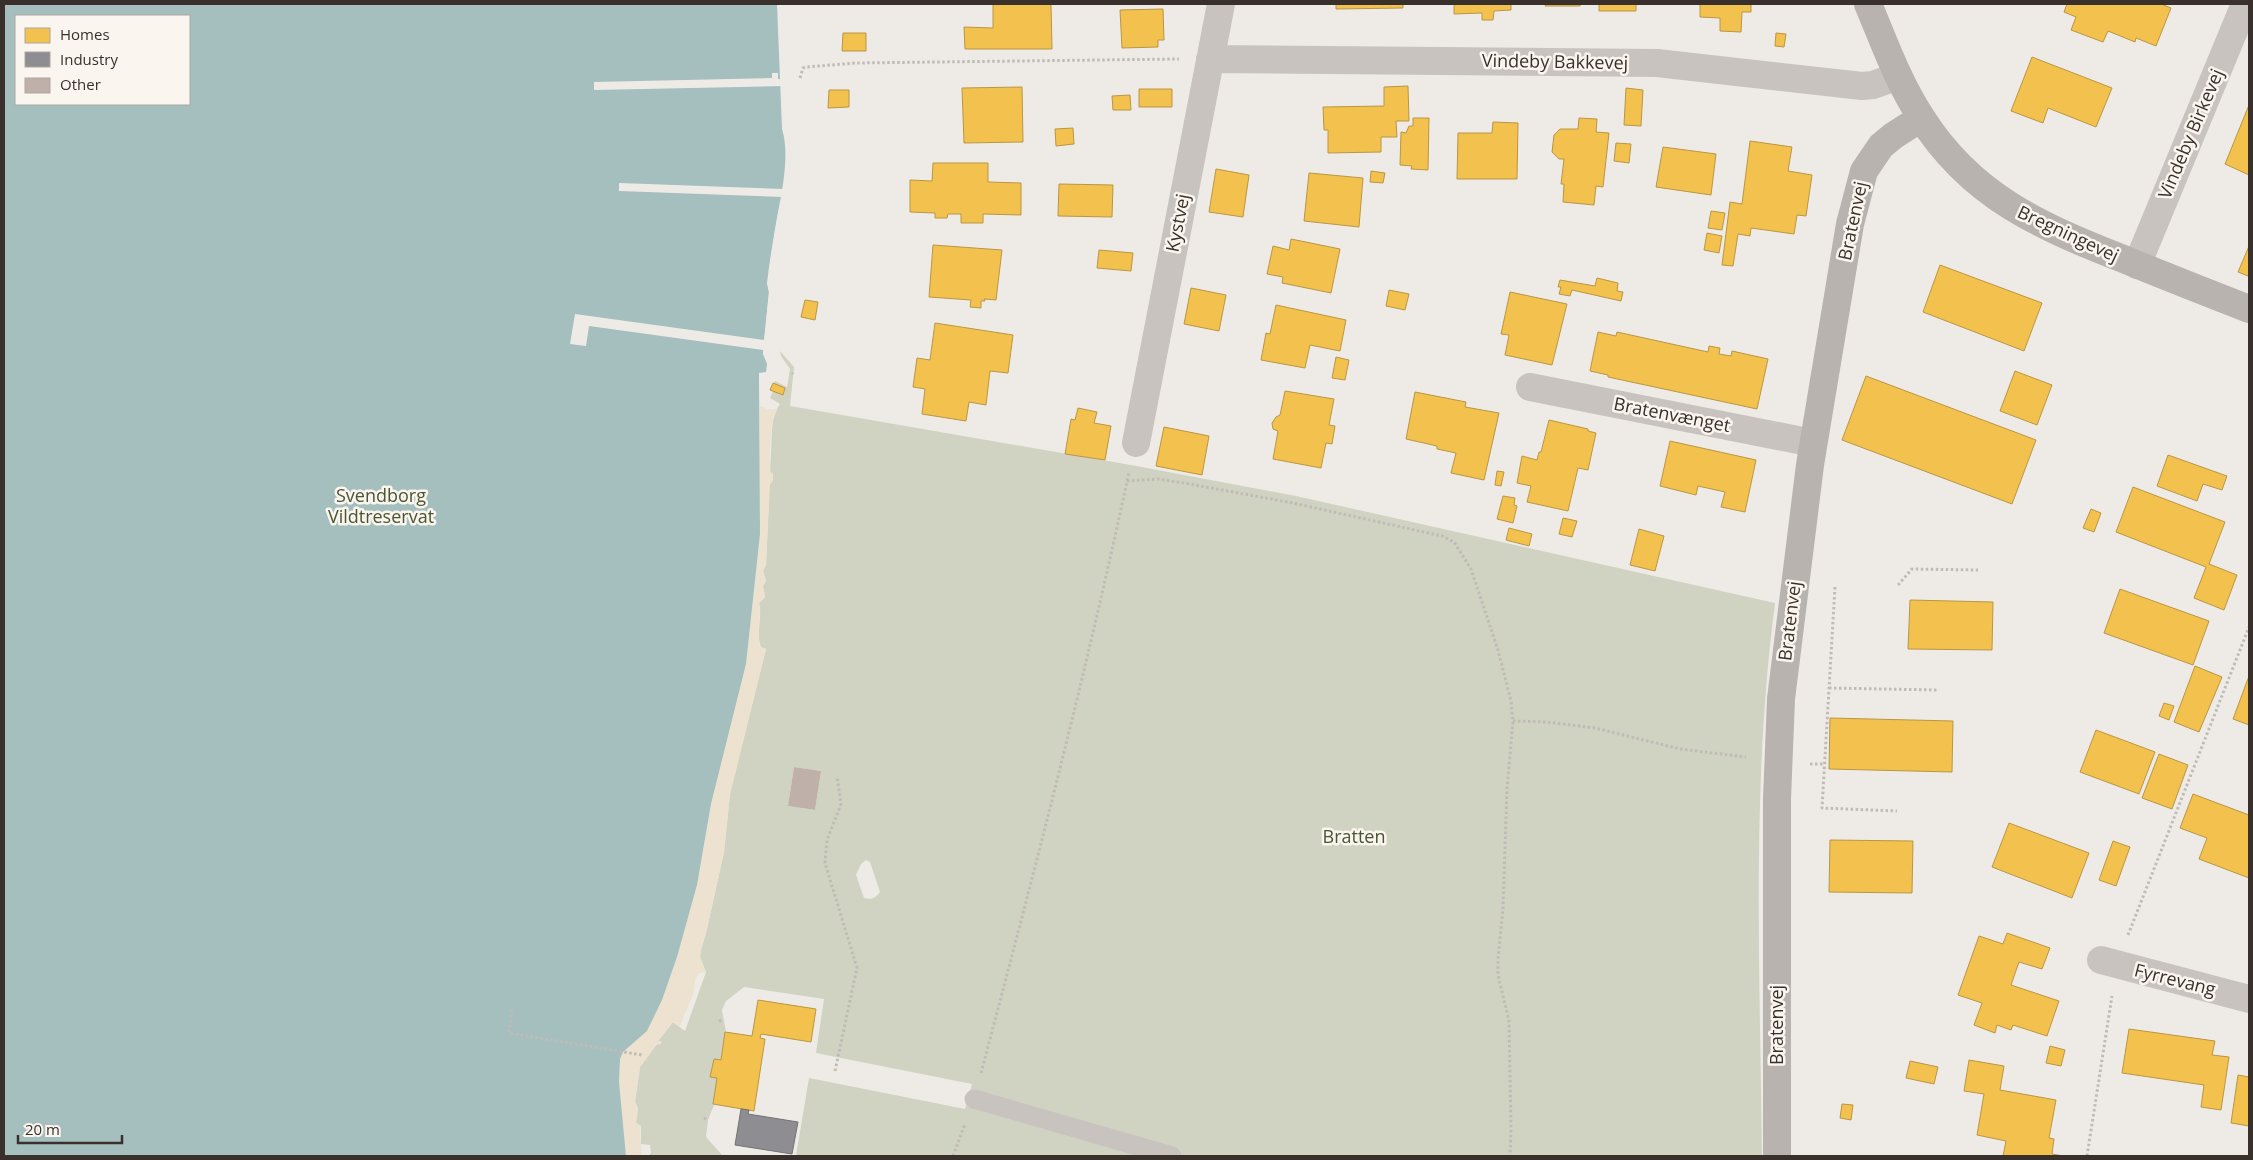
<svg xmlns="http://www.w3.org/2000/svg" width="2253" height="1160" viewBox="0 0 2253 1160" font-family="'Open Sans',sans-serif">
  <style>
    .green { fill: #d0d3c1; fill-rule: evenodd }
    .sand { fill: #ece2cf }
    .water { fill: #a4bfbe; fill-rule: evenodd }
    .pier { fill: #eeebe6 }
    .homes { fill: #f2c14e; stroke: #ba9644 }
    .industry { fill: #8d8d92; stroke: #747173 }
    .building { fill: #c0b0aa }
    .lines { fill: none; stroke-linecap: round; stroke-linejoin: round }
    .path { stroke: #c1bbb7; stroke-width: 3; stroke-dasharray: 2.5 2.5; stroke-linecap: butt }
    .lane { stroke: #c8c3bf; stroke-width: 19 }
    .street { stroke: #c8c3bf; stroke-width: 28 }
    .secondary { stroke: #b8b3af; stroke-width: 28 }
    .labels { text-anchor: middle; stroke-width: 5; stroke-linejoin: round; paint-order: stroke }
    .street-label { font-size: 18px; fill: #39302c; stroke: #faf5ef }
    .park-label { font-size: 18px; fill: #495632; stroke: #faf5ef }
  </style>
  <rect width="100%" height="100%" fill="#eeebe6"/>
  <path class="green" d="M780,351L794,367L790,406L1131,465L1296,496L1775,603C1751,786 1760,972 1762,1156H796L809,1078L965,1109L972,1084L816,1053L824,999L744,987L726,1001L722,1010L726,1032L721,1060L714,1059L710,1077L717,1078L713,1104L714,1105L708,1120L706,1137L723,1156H648L651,1153L650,1145L641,1144V1126L636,1123L638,1108L635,1102L640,1067L657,1044H660L662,1042L658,1041L673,1022L685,1031L706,972L700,957L701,950L706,933L724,852L730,794L766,649L761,647C755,631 763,620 759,603L765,597L763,586L766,581L763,571L766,565L772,429L774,413L780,404L770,398L773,391L783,395L785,388L774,384L775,381L787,387L790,369L781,356ZM794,767L821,771L815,810L788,806ZM866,860L870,862L880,892C875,898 873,900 864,898L856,875L861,864Z"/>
  <path class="sand" d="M760,406L767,409H778C769,421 770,455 770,471L773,474V481L770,484L766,565L763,571L766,581L763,586L765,597L759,603C762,620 755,632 761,647L766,649L730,794L724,852L706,933L701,950L700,957L706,972L698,974L695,981L694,992L680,1026L673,1022L658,1041L662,1042L660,1045L657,1044L640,1067L635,1101L638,1108L636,1123L641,1126L640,1133L642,1156H626L619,1082L620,1059L623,1052L647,1031L662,1000L677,957L697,885L711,804L746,664L760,534Z"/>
  <path class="water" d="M4,4H777L782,129C791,158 780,199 775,229C772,247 769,265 767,283L769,292L763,354L767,364L766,372L759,373L760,534L746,664L711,804L697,885L677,957L662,1000L647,1031L623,1052L620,1059L619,1082L626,1156H4ZM16,16H189V104H16Z"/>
  <path class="pier" d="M772,73H778V79H782L783,86L594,90V82L772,78Z
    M619,183L784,189L783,197L619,191Z
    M767,283H770L771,292L766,352L767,357L763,354V350L589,326L586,346L570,344L575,314L764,340L769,292Z"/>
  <path class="homes" d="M993,4H1051L1052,49H965L964,27L993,28Z
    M1336,4H1403V8L1336,9Z
    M1454,4H1511V10L1494,11L1493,20H1482V13L1454,14Z
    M1546,4H1581L1580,6H1545Z
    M1599,4H1636V11H1599Z
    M1700,4H1751V12H1742L1741,32L1720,31V18L1700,17Z
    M2067,4H2161L2171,8L2156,46L2136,38L2135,42L2108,31L2103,42L2071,30L2076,17L2064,12Z
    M1163,9L1164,40H1158V47L1122,48L1120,10Z
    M843,33H866V51H842Z
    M1776,33L1786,34L1784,47L1775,46Z
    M2032,57L2112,88L2096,127L2048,108L2043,123L2011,111Z
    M1408,86L1409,121H1396L1397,137H1381V152L1328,153V130H1324L1323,107L1384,106V87Z
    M1022,87L1023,142L964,143L962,88Z
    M1626,88L1643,90L1641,126L1624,125Z
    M1139,89H1172V107H1139Z
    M829,90H849V107L828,108Z
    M1130,95L1131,110H1113L1112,96Z
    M2249,105V175L2225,164Z
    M1413,118H1429L1428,170L1411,169L1412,166L1400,165L1401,132L1406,133L1409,126H1413Z
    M1579,118L1597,119L1596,132L1609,133L1603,187L1596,186L1594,205L1563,202L1564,184H1561L1564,159H1559L1552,152L1554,135L1560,129H1578Z
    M1493,122L1518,123L1517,179H1457L1458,133H1492Z
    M1073,128L1074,144L1056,146L1055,129Z
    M1750,141L1792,147L1788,171L1812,175L1806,216L1797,215L1794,234L1751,228L1750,236L1738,234L1733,266L1722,265L1730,202L1742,204Z
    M1616,143L1631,144L1629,163L1614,161Z
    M1663,147L1716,154L1711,195L1656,187Z
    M933,163H988V182L1021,183V215L983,214V223H961V214H948L947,218H935V213L910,212V180L932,181Z
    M1216,169L1249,175L1243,217L1209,212Z
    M1371,171L1385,173L1383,183L1370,182Z
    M1309,173L1363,178L1359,227L1304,221Z
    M1059,184L1113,185L1112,217L1058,216Z
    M1711,211L1725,213L1722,230L1708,228Z
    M1707,233L1722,236L1719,253L1704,250Z
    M1291,239L1340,249L1331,293L1282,283L1283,277L1267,274L1273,246L1289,250Z
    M933,245L1002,250L996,300L984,299L985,301H981V308L970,307L971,300L929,297Z
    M2249,246V273L2248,276L2238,272Z
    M1099,250L1133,253L1131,271L1097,268Z
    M1940,265L2042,303L2024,351L1923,312Z
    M1597,278L1618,283L1617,291L1623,292L1621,301L1572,290L1570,296L1559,294L1561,287H1558L1560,280L1595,286Z
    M1191,288L1226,295L1219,331L1184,324Z
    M1389,290L1409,294L1405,310L1386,306Z
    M1510,292L1567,304L1552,365L1505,355L1509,335L1501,334Z
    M805,300L818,302L815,320L801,317Z
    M1276,305L1346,320L1340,351L1310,345L1305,368L1261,360L1266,333L1270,334Z
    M935,323L1013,335L1008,373L990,371L986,405L969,402L966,421L922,414L925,389L913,387L917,358L930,360Z
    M1598,332L1616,336L1617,332L1708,352L1709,346L1720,348L1719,354L1731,356L1732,351L1768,359L1757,409L1608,377V375L1590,371Z
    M1336,357L1349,360L1345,380L1332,378Z
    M2015,371L2052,385L2037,425L2000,411Z
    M1866,376L2036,440L2012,504L1842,440Z
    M773,383L785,388L783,395L770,390Z
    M1285,391L1334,399L1329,425L1335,426L1332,444L1326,443L1321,468L1273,459L1278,431L1273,429L1272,423L1276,417L1280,415Z
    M1415,392L1466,402L1465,407L1499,413L1484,480L1451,473L1456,453L1437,449V446L1406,439Z
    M1078,408L1097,412L1094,423L1111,426L1105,460L1065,454L1071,419L1075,420Z
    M1549,420L1588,429V431L1596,433L1588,470L1578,468L1568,511L1527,502L1531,486L1517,483L1522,456L1537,460L1539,452H1541Z
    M1164,427L1209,436L1202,475L1156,466Z
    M1670,441L1756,460L1745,512L1721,507L1725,492L1698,486L1696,495L1660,486Z
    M2168,455L2227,476L2222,490L2203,484L2197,501L2157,486Z
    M1497,471L1504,472L1501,486L1495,485Z
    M2133,487L2225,522L2209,564L2237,575L2224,610L2194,598L2206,567L2116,532Z
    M1503,496L1515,498L1514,505L1517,506L1513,523L1497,519Z
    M2091,509L2101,513L2094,532L2083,528Z
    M1563,518L1577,521L1572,537L1559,534Z
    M1509,528L1532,534L1529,546L1506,540Z
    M1639,529L1664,536L1655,571L1630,565Z
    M2120,589L2209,621L2193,665L2104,633Z
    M1910,600L1993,602L1992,650L1908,649Z
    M2195,666L2222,677L2199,732L2174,722Z
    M2249,676V725L2233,719Z
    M2164,703L2174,706L2169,720L2159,716Z
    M1830,718L1953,721L1952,772L1829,769Z
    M2096,730L2155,752L2139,794L2080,772Z
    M2159,754L2188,765L2172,809L2142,798Z
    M2193,794L2249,815V878L2199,859L2207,838L2180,828Z
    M2009,823L2089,853L2072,898L1992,867Z
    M1830,840L1913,841L1912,893L1829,892Z
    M2113,841L2130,847L2116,886L2099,880Z
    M2007,933L2050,948L2042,969L2019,962L2011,985L2059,1001L2047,1036L2013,1025L2011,1030L1997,1025L1995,1033L1974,1025L1982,1003L1958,995L1979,936L2003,944Z
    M758,1000L816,1009L811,1042L761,1034L760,1038L765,1039L754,1111L713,1104L717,1078L710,1077L714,1059L721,1060L725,1032L752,1036Z
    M2129,1029L2215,1041L2212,1055L2229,1057L2221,1110L2201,1107L2204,1085L2122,1073Z
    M2050,1046L2065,1050L2061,1066L2046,1063Z
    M1969,1060L2004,1066L2000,1090L2056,1100L2049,1138L2054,1139L2052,1154L2064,1156H2003L2006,1141L1977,1135L1984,1094L1964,1091Z
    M1910,1061L1938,1067L1934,1084L1906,1078Z
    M2238,1075L2249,1077V1126L2231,1123Z
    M1842,1104L1853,1105L1851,1120L1840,1118Z"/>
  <path class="industry" d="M741,1109L749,1110L748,1114L798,1122L792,1154L735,1145Z"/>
  <path class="building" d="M794,767L821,771L815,810L788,806Z"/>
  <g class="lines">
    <path class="path" d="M800,78L803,68L806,67L856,63L1179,59
      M792,373L793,374
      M1127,481L1158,479L1184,483L1293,503L1442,536L1454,542L1471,569L1498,650L1511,701L1513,721L1507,789L1503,909L1498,959V975L1509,1021L1511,1129L1510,1156
      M1898,585L1912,569L1978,570
      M1835,587L1822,808L1897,811
      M1829,688L1937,690
      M1513,721L1547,722L1595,728L1680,749L1746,757
      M1810,764H1824
      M2128,935L2249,627
      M512,1010L509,1033L642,1055
      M719,1021L722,1020
      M835,1071L857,968L825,863L827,840L841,804L837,776
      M981,1073C1034,873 1086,674 1129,472
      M704,1118L708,1120
      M953,1156L965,1124
      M2087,1156L2112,996"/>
    <path class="lane" d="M974,1099L1172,1156"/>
    <path class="street" d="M1210,59L1657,63L1862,86L1873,85L1898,76
      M2137,265L2245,4
      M1530,387L1813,443
      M1136,443L1221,4
      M2101,960L2249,999"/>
    <path class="secondary" d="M1868,4C1884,42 1898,82 1921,117C1971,197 2042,227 2126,260C2167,277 2208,293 2249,309
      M1777,1156V799L1781,699L1810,465L1850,224L1864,171L1881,146L1893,136L1921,118"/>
  </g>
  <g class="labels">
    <g class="street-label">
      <text transform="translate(1555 62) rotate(1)" y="6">Vindeby Bakkevej</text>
      <text transform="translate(2191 134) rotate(-67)" y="6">Vindeby Birkevej</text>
      <text transform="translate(1853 221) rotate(-78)" y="6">Bratenvej</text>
      <text transform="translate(1178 223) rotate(-79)" y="6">Kystvej</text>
      <text transform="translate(2068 234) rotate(25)" y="6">Bregningevej</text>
      <text transform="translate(1672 415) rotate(11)" y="6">Bratenvænget</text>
      <text transform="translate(1790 621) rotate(-83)" y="6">Bratenvej</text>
      <text transform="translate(2175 980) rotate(14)" y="6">Fyrrevang</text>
      <text transform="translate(1777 1025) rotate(-90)" y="6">Bratenvej</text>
    </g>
    <g class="park-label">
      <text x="381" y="502">Svendborg<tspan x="381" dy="21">Vildtreservat</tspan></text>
      <text x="1354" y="843">Bratten</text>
    </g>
  </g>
  <rect width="2253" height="1160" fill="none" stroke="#39302c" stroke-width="10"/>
  <rect x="15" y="15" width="175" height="90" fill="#faf5ef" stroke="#ada6a1"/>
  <rect x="25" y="28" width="25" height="15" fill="#f2c14e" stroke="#ada6a1"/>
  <text x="60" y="40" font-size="15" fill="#39302c">Homes</text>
  <rect x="25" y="52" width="25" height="15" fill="#8d8d92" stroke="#ada6a1"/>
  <text x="60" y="65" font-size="15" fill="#39302c">Industry</text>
  <rect x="25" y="78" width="25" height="15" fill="#c0b0aa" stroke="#ada6a1"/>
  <text x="60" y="90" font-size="15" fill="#39302c">Other</text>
  <path d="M18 1135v8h104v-8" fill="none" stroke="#39302c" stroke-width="2.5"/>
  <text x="25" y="1135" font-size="15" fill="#39302c" stroke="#faf5ef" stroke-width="4" paint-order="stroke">20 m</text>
</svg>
